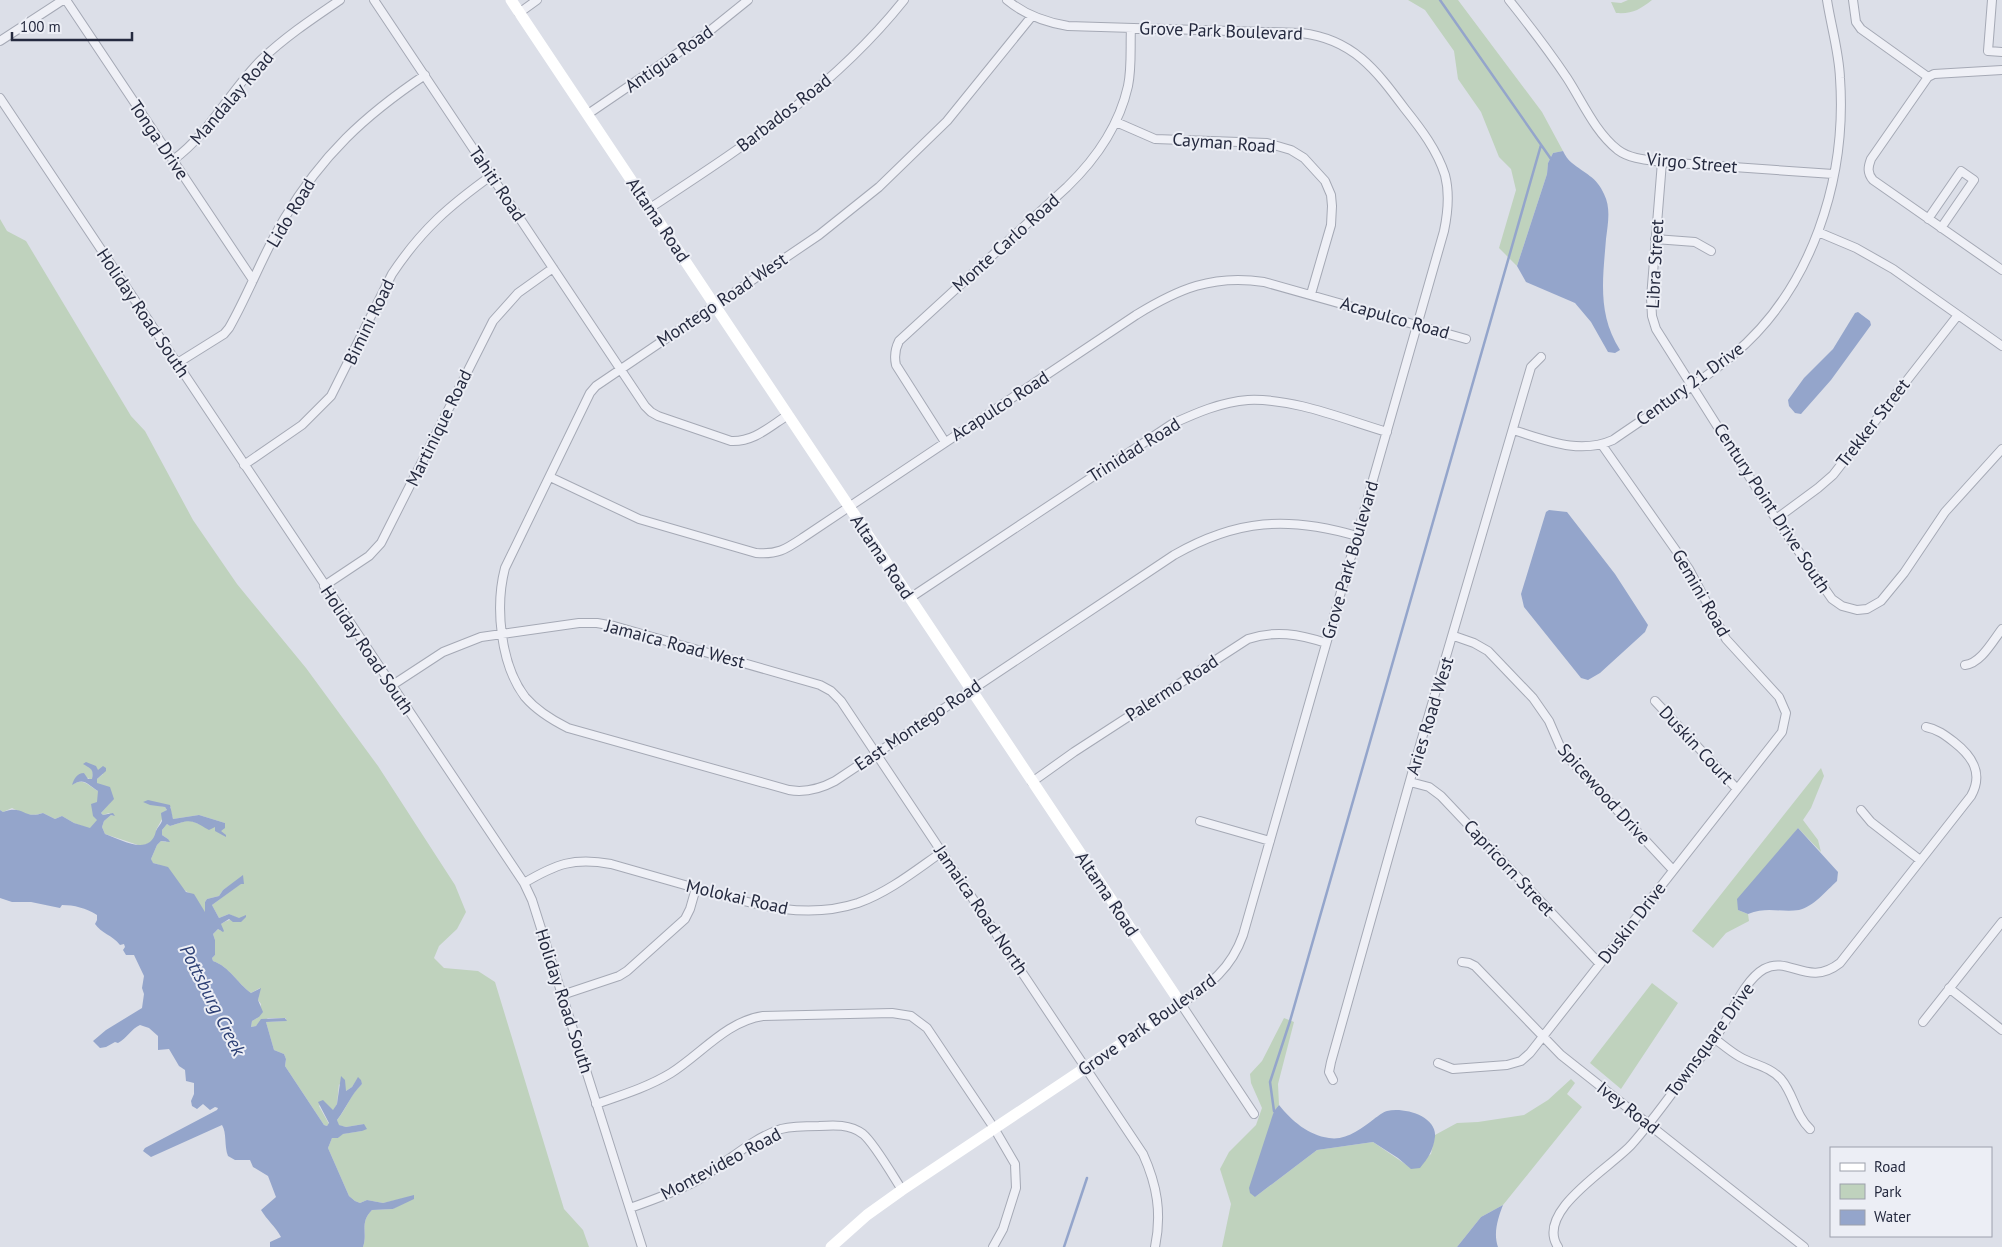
<svg xmlns="http://www.w3.org/2000/svg" width="2002" height="1247" viewBox="0 0 2002 1247" font-family="'PT Sans',sans-serif">
  <style>
    .green { fill: #bfd2bd }
    .water { fill: #94a5cb }
    .lines { fill: none; stroke-linecap: round; stroke-linejoin: round }
    .stream { stroke: #94a5cb; stroke-width: 2.5 }
    .street-casing { stroke: #a5a9b5; stroke-width: 10 }
    .street { stroke: #eff0f6; stroke-width: 8 }
    .secondary { stroke: #fff; stroke-width: 11 }
    .labels { text-anchor: middle; stroke-width: 4; stroke-linejoin: round; paint-order: stroke }
    .street-label { font-size: 18px; fill: #252a3f; stroke: #eceef5 }
    .water-label { font-size: 19px; font-style: italic; fill: #2d4075; stroke: #eceef5 }
  </style>
  <rect width="100%" height="100%" fill="#dcdfe8"/>
  <path class="green" d="M1392,0H1458L1542,112L1563,151L1553,153L1548,163L1547,174L1517,266L1499,248L1516,190L1511,169L1499,157L1481,112L1458,79L1454,51L1437,27L1425,10L1408,0Z
    M1628,0H1652C1639,10 1633,14 1616,13L1611,2L1621,3Z
    M0,219L7,231L26,241L131,416L145,431L193,520L237,584L306,668L378,766L455,885L466,912L457,929L439,946L434,958L444,968L478,971L495,982L564,1209L583,1230L589,1247H363C368,1233 359,1223 372,1210L393,1209L414,1196L383,1203L367,1200L360,1203L355,1201L349,1196L328,1148L332,1138H338L342,1134L362,1131L364,1124L346,1127L338,1125L337,1120C348,1107 349,1096 362,1084L358,1078L352,1087L346,1091L339,1084L337,1104L333,1111L323,1101L319,1106L329,1124L327,1126L324,1125L285,1066L286,1059L284,1054L274,1050L266,1022L286,1021V1018H268L256,1026L251,1027L252,1021L259,1017L261,1004L258,1000L260,988L251,993C237,983 230,967 213,961L212,958L215,955V940L213,934L218,929L221,931V924C227,920 232,919 239,919L229,914L219,918L212,905L243,882L232,884L223,890L219,896L207,899L205,902V913L190,893C178,890 174,866 152,863L151,859L157,845L161,841L166,842L168,839L162,835V830L167,824L170,826L189,820L199,824L215,826L220,831L225,823L199,815L173,819L171,812V807L160,806L165,807L167,810L156,830V837L150,843L141,846L105,834L102,827L104,821L111,815L114,816L109,813L103,815L101,813L110,803L97,783V779L103,774L98,770L88,767L91,768L93,773L92,780L85,777L84,773L73,784C83,778 88,785 98,791V820L90,829L74,823L62,816L55,819L43,813C30,817 24,814 12,808L3,812L0,810Z
    M1821,768L1824,776L1811,808L1803,820L1818,840L1821,852L1798,828L1738,910L1748,914L1749,921L1726,933L1713,948L1692,931Z
    M1652,983L1678,1003L1621,1089L1590,1063Z
    M1284,1018L1294,1022L1278,1084L1279,1105L1274,1111L1255,1197L1317,1150L1373,1142L1411,1168L1431,1154L1435,1135L1457,1123L1478,1122L1524,1115L1548,1100L1571,1079L1575,1083L1567,1094L1582,1107L1503,1205L1481,1217L1457,1247H1222L1231,1204L1220,1169L1229,1152L1256,1125L1262,1108L1251,1083L1250,1074L1262,1061Z"/>
  <path class="water" d="M1563,151C1565,155 1568,160 1572,163C1584,173 1597,177 1604,194C1611,208 1608,223 1606,239C1603,278 1597,314 1620,350L1615,353L1608,352L1591,322L1575,303L1526,282L1517,266L1547,174L1548,163L1553,153Z
    M1858,312L1870,321L1871,325L1831,380L1801,414L1795,413L1789,406L1788,400L1804,378L1833,349L1855,313Z
    M1549,510L1567,512L1615,574L1648,625L1645,632L1600,673L1588,680L1581,678L1524,607L1521,594L1546,512Z
    M86,762L96,766L98,770L103,766L106,768V771L97,779V783L110,787L114,799L101,813L103,815L113,813L115,816L111,815L104,821L102,827L105,834C122,840 150,857 156,831C157,828 161,824 162,821C162,818 161,816 161,813L167,810L165,807L150,805L143,802L148,800L170,805L173,819L199,815L225,823V828L221,831L226,835V837L215,831V827L209,830C190,819 191,819 170,826L167,824L162,830V835L168,839L170,842L161,841L157,845L151,859L153,863L168,867L186,892L194,894L205,912V902L207,899L219,896L223,890L243,875L244,884H241L212,905L219,918L229,914L239,918L246,915V917L241,922H233L229,919L221,924L224,931L223,932L218,929L213,934L215,940V955L212,958L213,961C230,967 237,983 251,993L261,988L258,1000L263,1012L259,1017L252,1021L251,1027L256,1026L261,1019L285,1018L287,1021L266,1022L274,1050L284,1054L286,1059L285,1066L324,1125L327,1126L329,1123L318,1102L323,1100L333,1110L337,1104L341,1076L345,1080L346,1091L352,1087L358,1077L361,1080L362,1084C350,1096 347,1107 337,1120L339,1125L346,1127L364,1124L367,1129L362,1131L343,1134L338,1138H332L328,1148L349,1196L355,1201L360,1203L367,1200L383,1203L414,1195V1199L393,1209L372,1210C359,1223 368,1233 363,1247H270V1242L281,1237C275,1226 267,1220 261,1210L276,1197L268,1176L253,1167L250,1160H235L228,1156C224,1146 227,1133 222,1125L151,1157L143,1151L145,1148L217,1110L218,1108L215,1107L210,1110L203,1104L197,1109L192,1106L191,1101L194,1094V1083L186,1081L185,1070L179,1066L169,1049L158,1050V1036L149,1028L140,1025C131,1029 127,1038 118,1043L115,1042L106,1047L100,1048L93,1041L106,1030L142,1008L144,994L142,988L144,976L134,955H126L123,950L125,947L124,944L120,945C112,935 101,933 95,924L97,920V915C86,908 74,905 62,905L60,908L31,902H12L0,898V810L3,812C24,804 23,820 43,813L55,819L62,816L74,823L90,828L97,820L93,816L91,804L97,802L98,791C87,784 84,777 72,785C74,779 77,773 84,773L88,779H92C94,769 91,769 83,764Z
    M1798,828L1838,872L1837,881C1826,891 1813,907 1799,910C1781,913 1768,906 1748,914L1738,910L1737,899Z
    M1279,1105C1292,1121 1308,1135 1329,1138C1346,1141 1362,1128 1374,1119C1378,1116 1383,1112 1387,1111C1404,1107 1437,1116 1435,1137C1433,1151 1428,1158 1420,1168L1411,1169L1398,1158L1373,1142L1317,1150L1255,1197L1250,1193L1249,1188L1274,1111Z
    M1503,1205C1498,1218 1493,1233 1498,1247H1457L1481,1217Z"/>
  <g class="lines">
    <path class="stream" d="M1440,0L1551,159
      M1274,1111L1270,1082L1290,1021L1541,145
      M1064,1247L1087,1178"/>
    <defs>
      <path id="street" d="M66,0L253,280
        M374,0L645,406L651,412L658,416L731,441C754,442 769,427 788,415
        M1007,0C1025,15 1044,22 1068,26L1301,33C1353,39 1376,70 1405,109C1421,129 1437,150 1445,175C1450,194 1448,212 1444,231L1243,935C1231,969 1210,984 1181,1004L1254,1114
        M1509,0C1529,25 1549,51 1567,78C1582,101 1595,132 1618,150C1630,159 1647,160 1662,162L1833,174
        M1853,0L1856,22L1861,29L1928,77
        M1992,0L1988,51L2002,52
        M519,13L537,0
        M1032,16L947,121L879,187L819,235L596,386L590,393L505,568C495,606 500,664 525,697C537,711 552,720 568,728L789,790C806,793 820,789 835,781L1174,555C1237,519 1288,516 1357,536
        M0,41L63,0
        M1928,77L1871,159C1868,167 1867,173 1873,180L2002,270
        M1928,77L1934,74L2002,70
        M0,98L524,883L532,900L642,1247
        M588,114L707,33L748,0
        M1116,122L1155,139L1267,143L1291,150L1304,158L1325,181L1331,195L1332,206L1331,225L1311,294
        M173,160C210,133 229,92 261,60C285,37 312,19 340,0
        M1662,162L1651,298L1652,316L1656,329L1776,519L1832,599L1842,606L1857,610L1867,609L1881,601L1904,573L1945,512L2002,449
        M650,208C744,146 833,89 904,0
        M1928,219L1961,171L1974,180L1941,228
        M1818,232L1856,248L1893,269L2002,346
        M1655,239L1695,242L1711,251
        M176,364L224,334L229,328C249,293 263,254 284,219C322,155 364,116 425,75
        M1513,430C1546,440 1579,455 1613,440C1653,412 1696,386 1733,355C1812,289 1847,179 1840,78C1839,52 1831,26 1827,0
        M945,442L896,365C894,356 895,349 899,341L1067,187C1096,159 1119,126 1128,86C1132,67 1130,47 1131,28
        M244,465L302,425L331,396L392,274C422,229 449,206 492,175
        M550,477L639,519L756,553C778,555 786,549 804,537L1136,315C1178,289 1213,274 1264,282L1466,339
        M1776,519L1818,488L1833,475L1958,315
        M324,586L369,556L381,543L493,321L518,293L553,268
        M910,598L1172,424C1196,413 1221,402 1248,400C1294,398 1343,419 1387,432
        M1454,636L1474,643L1488,651L1533,698L1549,721L1562,751L1673,870
        M1965,665C1981,663 1992,642 2002,629
        M391,686L443,652L481,637L579,623H597L614,626L820,685L831,691L841,701L1143,1154C1157,1185 1162,1213 1155,1247
        M1655,701L1737,789
        M1032,782L1074,752L1248,639C1275,630 1299,634 1326,643
        M1410,782L1429,787L1441,796L1600,964
        M1861,810L1871,822L1920,860
        M1200,821L1270,841
        M524,883C556,864 574,857 611,864C643,873 674,882 706,891C756,905 806,920 858,903C889,892 916,870 942,852
        M1462,962L1469,963L1475,966L1561,1055L1804,1247
        M1949,988L2002,1030
        M562,995L619,976L627,971L685,919L690,909L696,888
        M1923,1022L2002,922
        M1715,1039C1723,1045 1731,1052 1740,1057C1754,1065 1769,1066 1781,1079C1794,1094 1795,1115 1810,1129
        M1438,1063L1453,1069L1507,1065L1521,1061L1530,1053L1782,732L1786,713L1779,697L1726,639L1689,569L1602,445
        M1333,1080L1329,1072L1331,1062L1420,745L1531,367L1541,357
        M596,1104C622,1095 648,1087 671,1073C701,1054 727,1021 763,1016L892,1013L911,1016L927,1028L994,1128L1015,1164L1016,1188L1003,1229L993,1247
        M630,1208C653,1200 675,1192 696,1181C725,1165 750,1139 781,1129C793,1126 807,1126 819,1126C834,1125 850,1124 863,1134C874,1143 893,1176 902,1190
        M1558,1247C1534,1211 1612,1167 1632,1144C1648,1126 1662,1107 1676,1088C1690,1071 1704,1054 1716,1037C1729,1018 1744,980 1764,969C1789,955 1808,988 1840,963L1971,796C1984,773 1972,756 1954,742C1945,735 1937,729 1926,727"/>
    </defs>
    <use href="#street" class="street-casing"/>
    <use href="#street" class="street"/>
    <path class="secondary" d="M511,0L1181,1004L902,1190L867,1215L831,1247"/>
  </g>
  <g class="labels">
    <g class="street-label">
      <text transform="translate(1221 31) rotate(2)" y="6">Grove Park Boulevard</text>
      <text transform="translate(669 59) rotate(-35)" y="6">Antigua Road</text>
      <text transform="translate(232 98) rotate(-49)" y="6">Mandalay Road</text>
      <text transform="translate(784 113) rotate(-38)" y="6">Barbados Road</text>
      <text transform="translate(159 140) rotate(56)" y="6">Tonga Drive</text>
      <text transform="translate(1224 143) rotate(4)" y="6">Cayman Road</text>
      <text transform="translate(1692 163) rotate(5)" y="6">Virgo Street</text>
      <text transform="translate(497 184) rotate(56)" y="6">Tahiti Road</text>
      <text transform="translate(291 213) rotate(-59)" y="6">Lido Road</text>
      <text transform="translate(658 220) rotate(56)" y="6">Altama Road</text>
      <text transform="translate(1006 243) rotate(-42)" y="6">Monte Carlo Road</text>
      <text transform="translate(1655 264) rotate(-87)" y="6">Libra Street</text>
      <text transform="translate(722 300) rotate(-34)" y="6">Montego Road West</text>
      <text transform="translate(143 313) rotate(56)" y="6">Holiday Road South</text>
      <text transform="translate(1395 318) rotate(16)" y="6">Acapulco Road</text>
      <text transform="translate(369 322) rotate(-64)" y="6">Bimini Road</text>
      <text transform="translate(1690 384) rotate(-36)" y="6">Century 21 Drive</text>
      <text transform="translate(1000 406) rotate(-33)" y="6">Acapulco Road</text>
      <text transform="translate(1873 423) rotate(-52)" y="6">Trekker Street</text>
      <text transform="translate(439 428) rotate(-64)" y="6">Martinique Road</text>
      <text transform="translate(1134 450) rotate(-32)" y="6">Trinidad Road</text>
      <text transform="translate(1772 508) rotate(57)" y="6">Century Point Drive South</text>
      <text transform="translate(882 557) rotate(56)" y="6">Altama Road</text>
      <text transform="translate(1350 560) rotate(-74)" y="6">Grove Park Boulevard</text>
      <text transform="translate(1701 593) rotate(60)" y="6">Gemini Road</text>
      <text transform="translate(675 644) rotate(15)" y="6">Jamaica Road West</text>
      <text transform="translate(367 650) rotate(56)" y="6">Holiday Road South</text>
      <text transform="translate(1172 688) rotate(-33)" y="6">Palermo Road</text>
      <text transform="translate(1430 716) rotate(-73)" y="6">Aries Road West</text>
      <text transform="translate(918 725) rotate(-34)" y="6">East Montego Road</text>
      <text transform="translate(1696 745) rotate(47)" y="6">Duskin Court</text>
      <text transform="translate(1604 794) rotate(48)" y="6">Spicewood Drive</text>
      <text transform="translate(1509 868) rotate(47)" y="6">Capricorn Street</text>
      <text transform="translate(1107 894) rotate(56)" y="6">Altama Road</text>
      <text transform="translate(737 897) rotate(13)" y="6">Molokai Road</text>
      <text transform="translate(981 910) rotate(56)" y="6">Jamaica Road North</text>
      <text transform="translate(1632 923) rotate(-52)" y="6">Duskin Drive</text>
      <text transform="translate(564 1001) rotate(72)" y="6">Holiday Road South</text>
      <text transform="translate(1147 1025) rotate(-35)" y="6">Grove Park Boulevard</text>
      <text transform="translate(1710 1040) rotate(-54)" y="6">Townsquare Drive</text>
      <text transform="translate(1628 1108) rotate(38)" y="6">Ivey Road</text>
      <text transform="translate(721 1164) rotate(-28)" y="6">Montevideo Road</text>
    </g>
    <g class="water-label">
      <text transform="translate(213 1000) rotate(63)" y="7">Pottsburg Creek</text>
    </g>
  </g>
  <rect x="1830" y="1147" width="162" height="90" fill="#eceef5" stroke="#9ca0ac"/>
  <rect x="1840" y="1163" width="25" height="8" fill="#ffffff" stroke="#9ca0ac"/>
  <text x="1874" y="1172" font-size="15" fill="#252a3f">Road</text>
  <rect x="1840" y="1184" width="25" height="15" fill="#bfd2bd" stroke="#9ca0ac"/>
  <text x="1874" y="1197" font-size="15" fill="#252a3f">Park</text>
  <rect x="1840" y="1210" width="25" height="15" fill="#94a5cb" stroke="#9ca0ac"/>
  <text x="1874" y="1222" font-size="15" fill="#252a3f">Water</text>
  <path d="M12 32v8h120v-8" fill="none" stroke="#252a3f" stroke-width="2.5"/>
  <text x="20" y="32" font-size="15" fill="#252a3f" stroke="#eceef5" stroke-width="4" paint-order="stroke">100 m</text>
</svg>
